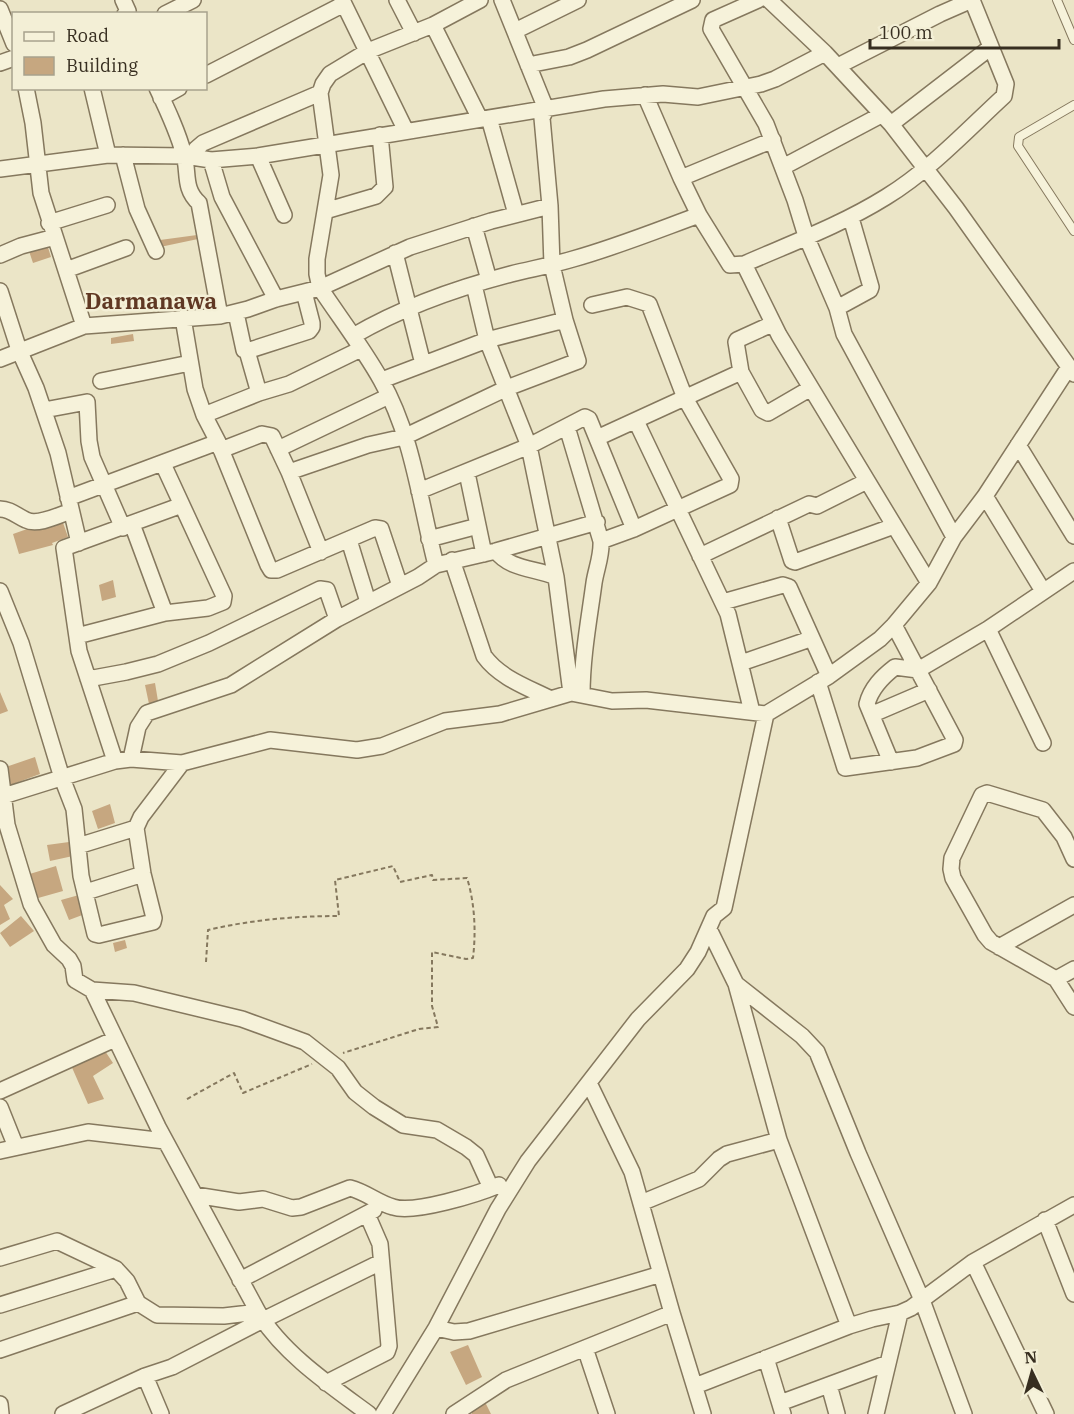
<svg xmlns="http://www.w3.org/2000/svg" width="1074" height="1414" viewBox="0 0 1074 1414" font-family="'IBM Plex Serif',serif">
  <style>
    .building { fill: #c6a780 }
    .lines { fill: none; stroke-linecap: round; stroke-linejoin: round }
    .lane-casing { stroke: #85785e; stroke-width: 10 }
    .street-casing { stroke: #85785e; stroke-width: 18 }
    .path { stroke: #85785e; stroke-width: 2; stroke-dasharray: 4.5 3; stroke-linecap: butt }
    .lane { stroke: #f6f2da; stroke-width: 8 }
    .street { stroke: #f6f2da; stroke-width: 15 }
    .labels { text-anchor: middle; stroke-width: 5; stroke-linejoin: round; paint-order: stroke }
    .district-label { font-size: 22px; font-weight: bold; fill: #603823; stroke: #f3efd6 }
  </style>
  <rect width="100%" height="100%" fill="#ebe5c7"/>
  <path class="building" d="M197,235L198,239L160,247V240Z
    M46,241L51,257L33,263L28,248Z
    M133,334L134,341L111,344V338Z
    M61,517L68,537L52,543L53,545L19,554L13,534Z
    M113,580L116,597L102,601L99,585Z
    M155,683L158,701L149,704L145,685Z
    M0,692L8,711L0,714Z
    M35,757L40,774L5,787L0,769Z
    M110,804L115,823L98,829L92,811Z
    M69,842L73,856L50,861L47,845Z
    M56,866L63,891L31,900L23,876Z
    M0,885L13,899L4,905L10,919L0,925Z
    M79,895L85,914L69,920L61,900Z
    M21,916L34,931L10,947L0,933Z
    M125,940L127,948L115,952L113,943Z
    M103,1048L113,1063L93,1076L104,1099L88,1104L70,1063Z
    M468,1345L482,1377L466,1385L450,1352Z
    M482,1396L491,1414H472L468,1406Z"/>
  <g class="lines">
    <defs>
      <path id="lane" d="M1057,0L1074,40
        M1074,105L1019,137L1018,146L1074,231"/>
      <path id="street" d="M123,0L128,11L125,14
        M342,0L406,131
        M397,0L414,33
        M758,0L713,20L711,29L766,124L795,200L806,236L837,308L844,334L954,537
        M769,0L825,53L891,124L956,208L1074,374
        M0,9L14,44
        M165,14L193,0
        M433,25L480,119
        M515,31L578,0
        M0,63L14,58
        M528,65L569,57L587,50L692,0
        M838,66L940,14L972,0
        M206,75L344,4
        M26,88L33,123L41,193L84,326
        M92,88L108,155
        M157,88C167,109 178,132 184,155C189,172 183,189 199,203L220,316
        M645,95L681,178L699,215L730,265L744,264C792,243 841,225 886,197C930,170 966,131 1004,96L1006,84L972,0
        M161,98L179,88
        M489,118L516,214
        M891,124L991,47
        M123,155L137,209L156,251
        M258,156L284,215
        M194,157L196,149L203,143L320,93
        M211,160L222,197L276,299
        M783,167L881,115
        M0,169L108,155L185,156L211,160L258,156L604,99L663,94L698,97L761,84L775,79L825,53
        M681,178L773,140
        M325,211L376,196L385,187L380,135
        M49,223L107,205
        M474,226L489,280
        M395,253L423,364
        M0,255L21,246L55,237
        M744,264L779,335L929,583
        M66,270L126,248
        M474,285L487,340L529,446L556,577L571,693
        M0,291L19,350L36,388L58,453L79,543
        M592,305L627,297L649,304L685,398L731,479L730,485L634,529L601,541
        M837,308L870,290L871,287L851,218
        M236,313L244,350L247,351L259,393
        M183,318L195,389L204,415L218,442L268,565L271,570H277L375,528L381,529L400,586
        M772,324L737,340L736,342L741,372L762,410L768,413L811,388
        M353,336C401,308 457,288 511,274C531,269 553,265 573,259C616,247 658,230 699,215
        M247,351L309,331L312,327V323L304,292
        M0,359L84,326L220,316L248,309L276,299L320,288L410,247L491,221L550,206
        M382,380L487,340L565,320
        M101,381L190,363
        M44,410L87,402L89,441L92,457L123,528
        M204,415L259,393L289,384L361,349
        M636,421L728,614L752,712
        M567,427L601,541C602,556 596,569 594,583C589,620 582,657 582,695
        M597,438L741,372
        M1018,445L1074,536
        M278,449L389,396
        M221,450L262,434L272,436L289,472L321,552
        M289,472L368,445L404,437L507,388L578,361L565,320L552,265L550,206L542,118L546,109L502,0
        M467,473L484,554
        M419,491L529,446L585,417L589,419L634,529
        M985,496L1043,591
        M68,498L218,442
        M0,509C10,509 17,516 26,520C38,526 59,515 71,511
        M778,518L792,561L795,562L894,526
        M132,524L165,613
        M429,539L478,526
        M349,540L368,602
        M496,551C510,570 536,568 556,577
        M700,556L809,504L817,506L867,481
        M452,560L484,656C500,678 527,687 551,699
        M436,565C420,503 413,436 381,380C363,348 340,318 320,288L317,274V259L331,175L320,93L323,84L330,74L368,51L433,25L480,0
        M0,591L21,643L62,778L74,809L81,876L95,934L99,935L153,922L154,918L143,874L136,828L141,817L182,763
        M723,602L783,585L789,587L829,676
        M988,629L1043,743
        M77,636L165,613L208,608L223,602L224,596L163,464
        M741,663L810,639
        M88,679L126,672L158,664L209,643L320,589L327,590L337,619
        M818,682L845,768L917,758L954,744L955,740L894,625
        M873,714L929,690
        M131,759L138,727L147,713L231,685L337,619L418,577L436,565L496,551L597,522
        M115,761L79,651L64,548L182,505
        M891,762L867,704C871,688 882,677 895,667L918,670L988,629L1074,571
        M0,769L7,825L31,904L54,945L69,959L73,966L75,980L92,990L95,996L158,1127L258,1312C282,1353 331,1386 369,1414
        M0,797L115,761L131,759L182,763L270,740L357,750L382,746L445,721L500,714L571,693L612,701L646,700L766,714
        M78,846L136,828
        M1074,859L1064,837L1043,810L987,793L982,795L952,858L951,869L953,878L985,935L991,942L1056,979L1074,1007
        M86,892L143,874
        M709,929L736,984L779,1140L849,1326
        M999,947L1074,905
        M1056,979L1074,969
        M736,984L802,1036L817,1052L858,1153L922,1300L964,1414
        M92,990L134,993L242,1019L305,1042L338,1068L355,1092L374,1107L403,1125L437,1130L466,1147L476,1155L491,1188
        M589,1083L632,1172L672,1313L703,1414
        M0,1091L115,1039
        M0,1107L16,1147
        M0,1151L88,1132L165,1141
        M195,1195L239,1202L263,1199L292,1208L301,1207L350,1188C366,1192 378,1203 393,1207C414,1214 478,1194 499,1185
        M641,1203L699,1179L719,1159L727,1154L779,1140
        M1045,1220L1074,1294
        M0,1258L57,1241L116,1269L127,1281L138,1303L0,1350
        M973,1262L1046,1414
        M240,1280L374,1210
        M138,1303L157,1315L224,1316L258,1312
        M0,1305L116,1269
        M436,1328L454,1332L469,1331L661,1274
        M585,1348L607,1414
        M766,1358L783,1414
        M145,1376L161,1414
        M326,1383L387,1352L389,1346L380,1244L367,1214
        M829,1385L837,1414
        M695,1386L849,1326L872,1319L900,1313L911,1308L973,1262L1074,1205
        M780,1403L888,1363
        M0,1404L1,1414
        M63,1414L145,1376L172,1367L263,1320L381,1262
        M383,1414L436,1328L498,1209L528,1161L638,1019L687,969L698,952L714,916L724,908L766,714L829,676L880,639L894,625L929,583L954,537L985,496L1069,367
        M454,1414L506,1380L672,1313
        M876,1414L900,1313"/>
    </defs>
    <use href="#lane" class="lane-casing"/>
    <use href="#street" class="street-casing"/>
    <path class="path" d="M206,962L208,930C250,920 295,916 339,916L335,880L393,866L400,882L432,875L433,880L467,878C475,904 476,932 473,958L466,959L432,952V1006L438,1027L419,1029L343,1053
      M187,1099L234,1073L243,1093L312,1064"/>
    <use href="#lane" class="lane"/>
    <use href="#street" class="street"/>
  </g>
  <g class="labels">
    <g class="district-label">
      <text x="151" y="309">Darmanawa</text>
    </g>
  </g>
  <rect x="12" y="12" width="195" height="78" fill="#f3efd6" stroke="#a8a28d" stroke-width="1.5"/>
  <rect x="24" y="32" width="30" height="9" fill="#f6f2da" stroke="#a8a28d" stroke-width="1.5"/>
  <text x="66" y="42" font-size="18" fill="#372e20">Road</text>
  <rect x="24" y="57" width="30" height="18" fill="#c6a780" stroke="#a8a28d" stroke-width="1.5"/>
  <text x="66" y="72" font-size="18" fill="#372e20">Building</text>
  <g transform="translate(1032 1372) rotate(355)" stroke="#f3efd6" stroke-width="4.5" paint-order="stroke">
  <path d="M0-4.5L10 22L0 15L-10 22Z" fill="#372e20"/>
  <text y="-9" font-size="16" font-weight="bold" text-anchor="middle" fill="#372e20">N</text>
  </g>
  <path d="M870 39v9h189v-9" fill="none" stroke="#372e20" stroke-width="3"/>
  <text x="879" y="39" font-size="18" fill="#372e20" stroke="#f3efd6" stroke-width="4.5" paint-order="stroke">100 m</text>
</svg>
